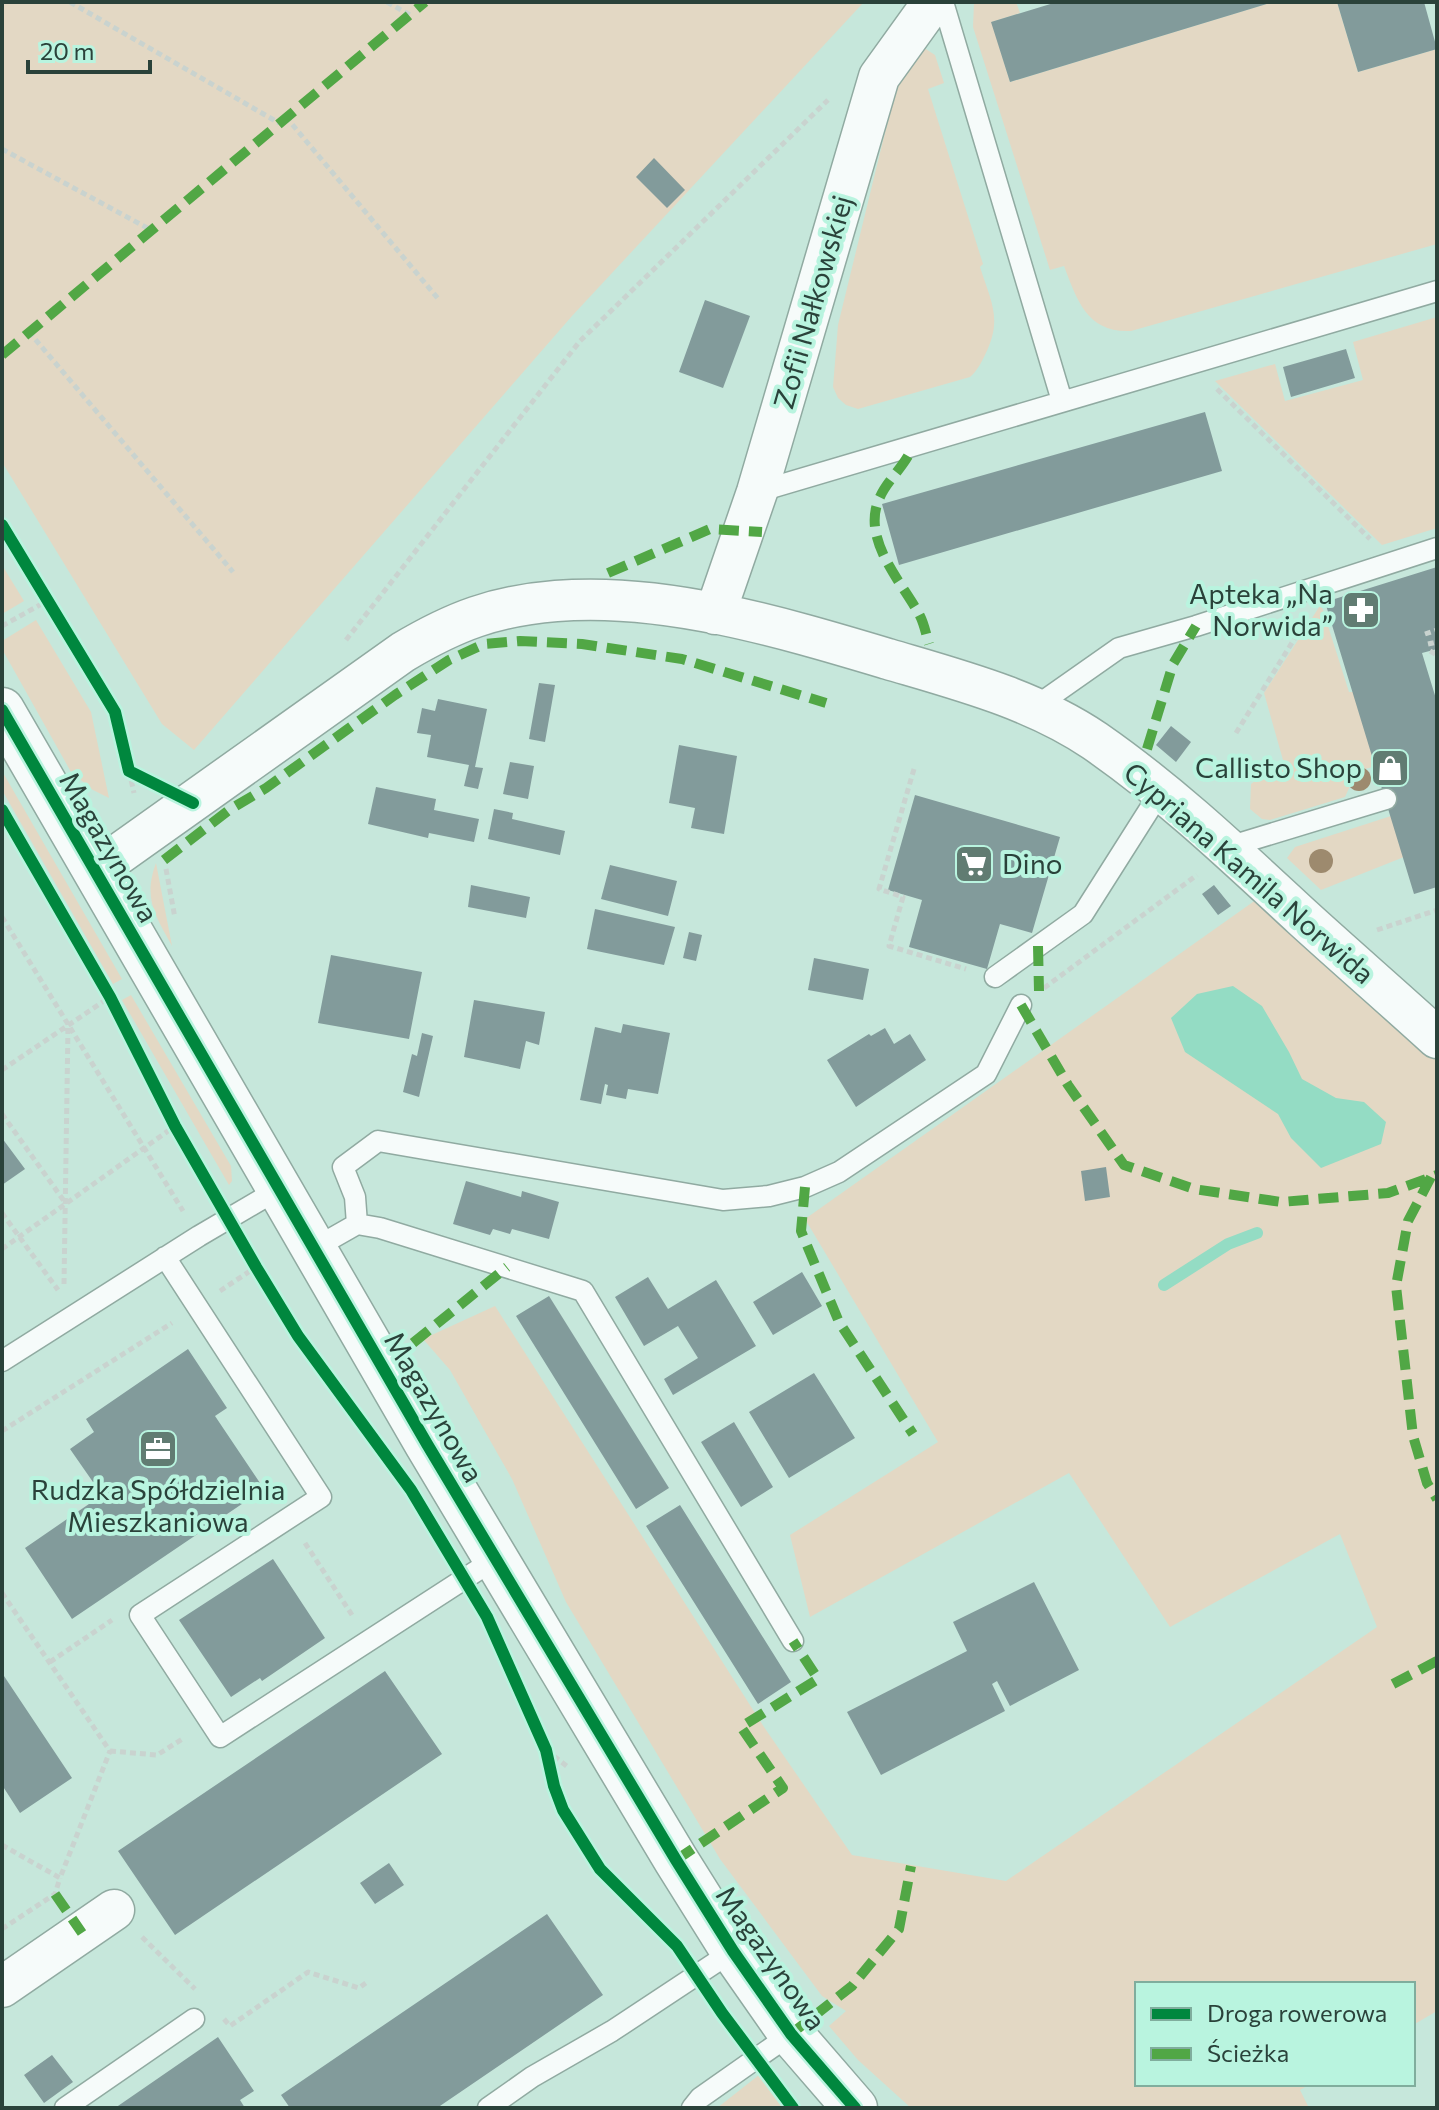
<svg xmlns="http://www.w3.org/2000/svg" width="1439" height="2110" viewBox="0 0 1439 2110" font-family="Commissioner,sans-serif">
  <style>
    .green { fill: #e3d8c4 }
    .water { fill: #94dcc4 }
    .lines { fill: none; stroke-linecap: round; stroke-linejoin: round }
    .stream { stroke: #94dcc4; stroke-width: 12 }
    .building { fill: #829b9b }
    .lane-casing { stroke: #90aaa1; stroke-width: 23 }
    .street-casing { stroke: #90aaa1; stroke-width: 43 }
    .secondary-casing { stroke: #90aaa1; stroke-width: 47 }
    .path { stroke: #c9d3cf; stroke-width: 5; stroke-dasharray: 6 4; stroke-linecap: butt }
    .lane { stroke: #f6fbfa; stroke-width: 20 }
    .street { stroke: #f6fbfa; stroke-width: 40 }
    .secondary { stroke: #f6fbfa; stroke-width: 44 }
    .quiet { stroke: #51a745; stroke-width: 10; stroke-dasharray: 20 10; stroke-linecap: butt }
    .cycleway-casing { stroke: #b9f4df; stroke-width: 17 }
    .cycleway { stroke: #00873e; stroke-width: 12 }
    .tree { fill: #9d8a6e }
    .labels { text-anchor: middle; stroke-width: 8; stroke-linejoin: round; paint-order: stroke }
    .street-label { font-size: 28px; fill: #2a423a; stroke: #b9f4df }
    .poi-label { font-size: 28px; fill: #2a423a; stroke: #b9f4df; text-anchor: end }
  </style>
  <rect width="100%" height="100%" fill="#c6e7db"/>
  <path class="green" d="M2,2H864L572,316L194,750L162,724L2,462Z
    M974,2H1016L1020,13L992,22L1010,82L1273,2H1337L1358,72L1437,49V244L1131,331C1087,333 1077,300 1064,266L1050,270L973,27Z
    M915,42L935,55L944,83L928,89L983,264L980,267C991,302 1003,319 985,355C981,363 977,371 970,377L858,409L846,405L838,398L833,387L838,325L902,63Z
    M1437,317V528L1382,545L1215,381L1275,364L1285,401L1363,380L1353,342Z
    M2,565L24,601L2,614Z
    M1321,604L1349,692H1353L1376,766L1347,774L1350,786L1345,797L1270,820L1262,819L1250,809L1251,784L1283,760L1264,693Z
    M36,620L91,712L109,798L93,790L71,772L2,649V641Z
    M2,771L122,979L113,984L2,790Z
    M1391,816L1404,857L1321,890L1287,858L1295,847Z
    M156,863L172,946C155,915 143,898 156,863Z
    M1260,897L1437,1060V2011L1413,2025V1984H1137V2084H1310L1300,2090L1309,2108H911L858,2060L829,2026L846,2011L822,1996L720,1859L566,1602L512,1479L450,1370L423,1339L495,1306L764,1727L852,1855L1006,1881L1377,1627L1340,1534L1170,1627L1069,1473L810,1617L790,1535L938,1442L805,1219Z
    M131,995L231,1166L232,1181L229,1185L122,1000Z
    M759,2075L786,2108H717Z"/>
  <path class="water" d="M1233,986L1262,1006L1289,1052L1302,1079L1336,1098L1364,1102L1386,1122L1381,1144L1321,1168L1291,1138L1278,1114L1185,1052L1171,1018L1197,994Z"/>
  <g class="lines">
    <path class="stream" d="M1164,1285L1228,1244L1257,1233"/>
  </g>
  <path class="building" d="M1057,2H1270V3L1010,82L991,22Z
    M1337,2H1424L1437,49L1358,72Z
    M654,158L685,190L667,208L636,177Z
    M705,300L750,316L723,388L679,372Z
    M1346,349L1355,378L1291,397L1283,367Z
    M1205,412L1222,471L899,565L882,504Z
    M1437,567V649L1422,653L1437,702V887L1414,894L1325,602Z
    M539,683L555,685L545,742L529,739Z
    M438,699L487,709L475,767L483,768L478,789L464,786L469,765L427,757L431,735L417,733L422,708L435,711Z
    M1171,726L1191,742L1176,762L1156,745Z
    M679,745L737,756L724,834L691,828L695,808L669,803Z
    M510,762L534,766L528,799L503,794Z
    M376,787L436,799L434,810L479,819L474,842L429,833L428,838L368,824Z
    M915,795L1060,837L1032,933L1000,924L987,969L909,947L922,900L888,890Z
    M494,809L513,813L512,819L565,831L560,855L488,839Z
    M610,865L677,881L668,916L601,899Z
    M471,885L530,897L526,918L468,907Z
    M1214,885L1231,906L1218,915L1202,894Z
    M595,909L675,927L664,965L587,949Z
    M689,932L702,935L696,961L683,958Z
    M331,955L422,972L409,1039L318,1023Z
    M814,958L869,969L863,1000L808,990Z
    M474,1000L545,1012L539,1045L526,1041L520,1069L464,1057Z
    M623,1024L670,1033L658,1094L628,1089L626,1099L606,1095L608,1085L605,1084L601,1104L580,1100L595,1027L621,1033Z
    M885,1028L894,1044L910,1034L926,1060L856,1107L827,1060L869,1034L871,1036Z
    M422,1033L433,1036L419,1097L403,1092L412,1054L417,1056Z
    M2,1138L25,1169L2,1185Z
    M1106,1167L1110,1197L1085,1201L1081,1171Z
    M466,1181L521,1197L522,1191L559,1202L549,1239L512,1229L510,1234L493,1229L490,1235L453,1224Z
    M802,1272L822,1306L773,1335L753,1302Z
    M648,1277L668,1309L716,1280L756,1346L673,1395L664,1379L698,1358L678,1326L644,1346L615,1297Z
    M549,1296L669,1488L636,1509L516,1316Z
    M188,1349L227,1408L215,1416L264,1489L72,1619L25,1548L102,1495L70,1449L94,1432L86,1419Z
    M814,1373L855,1438L789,1478L749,1412Z
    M734,1422L773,1487L741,1507L701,1442Z
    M680,1505L791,1682L758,1704L646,1526Z
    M273,1559L325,1638L262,1681L260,1678L231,1697L179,1620Z
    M1034,1582L1079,1670L1010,1706L997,1681L992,1684L1005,1711L881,1775L847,1712L967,1651L953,1622Z
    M385,1671L442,1754L175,1935L118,1851Z
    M2,1673L72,1778L20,1813L2,1785Z
    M389,1863L404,1885L375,1904L360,1883Z
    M547,1914L603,1995L437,2108H290L281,2095Z
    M218,2037L254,2091L240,2100L245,2108H115Z
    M52,2055L73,2082L44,2103L24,2075Z"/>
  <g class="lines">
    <defs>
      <path id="lane" d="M943,2L1062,401
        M757,492L1437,291
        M1035,707L1119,648L1196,626L1437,548
        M1228,847L1386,799
        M995,977L1083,914L1161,791
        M357,1224L355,1197L343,1167L378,1141L723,1200L769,1196L805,1187L839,1172L986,1074L1021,1005
        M313,1249L357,1224L380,1228L583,1291L793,1641
        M165,1257L321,1497L140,1615L220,1737L495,1559
        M2,1361L199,1236L279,1189
        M65,2108L194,2019
        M488,2108L532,2077L612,2031L733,1951
        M692,2108L700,2098L791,2034"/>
      <path id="street" d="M715,614L757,492L879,77L933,2
        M95,871L403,652C455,621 495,606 556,601C665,592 784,628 888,659C959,680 1033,699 1095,741C1170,793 1235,855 1302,917C1347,958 1392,997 1437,1038
        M2,1987L114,1910"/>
      <path id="secondary" d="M2,710L427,1444L676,1860L733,1951L791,2034L855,2108"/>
    </defs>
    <use href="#lane" class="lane-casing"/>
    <use href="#street" class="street-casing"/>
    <use href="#secondary" class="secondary-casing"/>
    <path class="path" d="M70,2L279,123
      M387,2L410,15
      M286,117L440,301
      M2,149L151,230
      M29,332L233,572
      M1217,389L1370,539
      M2,626L47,601
      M1425,634L1437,630
      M346,640L580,341L828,100
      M1428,644L1437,642
      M1430,651L1437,655
      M1236,733L1303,625
      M914,769L879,889L903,897L889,946L966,969
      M129,771L134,793
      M166,869L175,918
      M2,917L183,1211
      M1377,930L1437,910
      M1044,988L1197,875
      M2,1070L110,997
      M2,1114L64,1201
      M2,1213L58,1290
      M2,1249L175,1126
      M64,1284L68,1026
      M220,1291L256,1267
      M2,1431L172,1323
      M305,1543L352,1615
      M2,1593L110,1751
      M50,1662L112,1620
      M546,1750L568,1767
      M110,1751L157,1755L184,1738
      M2,1845L60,1878L110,1751
      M2,1929L55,1894L60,1878
      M142,1937L195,1989
      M224,2019L230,2026L308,1972L359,1988L367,1982"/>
    <use href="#lane" class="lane"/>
    <use href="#street" class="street"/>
    <use href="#secondary" class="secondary"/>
    <path class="quiet" d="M2,355L425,2
      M908,456C900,470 886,483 880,497C860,538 901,581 919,614C924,623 926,634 929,644
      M608,573L710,529L762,532
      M1147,749L1173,664L1196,626
      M164,860L229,810L266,788L395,695L449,660L484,644L520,641L582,644L682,659L826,703
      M1038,946L1039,991
      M1021,1005L1068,1085L1124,1165L1194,1189L1281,1202L1388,1193L1437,1175
      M1431,1177L1408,1221L1396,1286L1413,1436L1427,1483L1437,1499
      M805,1187L801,1231L839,1322L913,1434
      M413,1343L507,1267
      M1393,1684L1437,1661
      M676,1860L783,1788L741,1727L818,1679L793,1641
      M55,1894L82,1933
      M791,2034L852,1986L899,1929L911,1866"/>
    <defs>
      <path id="cycleway" d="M2,525L115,712L129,771L193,803
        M2,710L427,1444L676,1860L733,1951L791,2034L855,2108
        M2,810L110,997L175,1126L256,1267L298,1336L411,1490L487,1617L546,1750L554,1786L563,1810L600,1869L677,1946L722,2013L793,2108"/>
    </defs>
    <use href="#cycleway" class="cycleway-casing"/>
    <use href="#cycleway" class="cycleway"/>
  </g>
  <g class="tree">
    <circle cx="1359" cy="779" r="12"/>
    <circle cx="1321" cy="861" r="12"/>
  </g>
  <defs>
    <symbol id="pharmacy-square" viewBox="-11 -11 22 22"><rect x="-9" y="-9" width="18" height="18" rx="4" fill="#617c72" stroke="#b9f4df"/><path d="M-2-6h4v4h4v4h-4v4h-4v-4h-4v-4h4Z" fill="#fff"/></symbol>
    <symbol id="shop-square" viewBox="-11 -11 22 22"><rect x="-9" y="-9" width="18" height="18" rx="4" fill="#617c72" stroke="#b9f4df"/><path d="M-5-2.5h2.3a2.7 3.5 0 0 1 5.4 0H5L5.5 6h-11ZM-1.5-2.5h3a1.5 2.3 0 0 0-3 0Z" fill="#fff"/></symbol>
    <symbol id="supermarket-square" viewBox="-11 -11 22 22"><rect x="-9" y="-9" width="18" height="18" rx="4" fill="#617c72" stroke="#b9f4df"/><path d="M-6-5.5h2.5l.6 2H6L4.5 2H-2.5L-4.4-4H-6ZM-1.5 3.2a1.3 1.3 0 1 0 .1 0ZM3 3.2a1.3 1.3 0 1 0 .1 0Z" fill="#fff"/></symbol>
    <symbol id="office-square" viewBox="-11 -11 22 22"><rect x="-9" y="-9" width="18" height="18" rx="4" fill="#617c72" stroke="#b9f4df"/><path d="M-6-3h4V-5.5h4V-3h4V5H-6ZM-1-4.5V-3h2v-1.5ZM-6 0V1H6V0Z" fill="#fff"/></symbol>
  </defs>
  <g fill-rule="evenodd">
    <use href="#pharmacy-square" x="1339" y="588" width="44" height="44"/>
    <use href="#shop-square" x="1368" y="746" width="44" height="44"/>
    <use href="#supermarket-square" x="952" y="842" width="44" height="44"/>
    <use href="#office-square" x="136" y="1427" width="44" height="44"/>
  </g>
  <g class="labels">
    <g class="street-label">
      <text transform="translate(813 302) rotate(-74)" y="10">Zofii Nałkowskiej</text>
      <text transform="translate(109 847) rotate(60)" y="10">Magazynowa</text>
      <text transform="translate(1249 873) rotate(41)" y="10">Cypriana Kamila Norwida</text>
      <text transform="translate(434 1407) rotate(60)" y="10">Magazynowa</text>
      <text transform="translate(771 1958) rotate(55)" y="10">Magazynowa</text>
    </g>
    <g class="poi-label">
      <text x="1333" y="604">Apteka „Na<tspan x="1333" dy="32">Norwida”</tspan></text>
      <text x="1362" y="778">Callisto Shop</text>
      <text x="1002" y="874" text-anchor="start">Dino</text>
      <text x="158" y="1500" text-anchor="middle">Rudzka Spółdzielnia<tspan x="158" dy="32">Mieszkaniowa</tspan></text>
    </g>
  </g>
  <rect width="1439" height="2110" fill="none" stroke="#2a423a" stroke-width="8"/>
  <rect x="1135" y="1982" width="280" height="104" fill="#b9f4df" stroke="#80ad9d" stroke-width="2"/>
  <rect x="1151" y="2008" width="40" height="12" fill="#00873e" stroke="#80ad9d" stroke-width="2"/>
  <text x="1207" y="2022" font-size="24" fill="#2a423a">Droga rowerowa</text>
  <rect x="1151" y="2048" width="40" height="12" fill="#51a745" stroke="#80ad9d" stroke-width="2"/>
  <text x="1207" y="2062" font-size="24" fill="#2a423a">Ścieżka</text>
  <path d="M28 60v12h122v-12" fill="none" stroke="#2a423a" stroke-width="4"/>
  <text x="40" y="60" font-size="24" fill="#2a423a" stroke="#b9f4df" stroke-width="6" paint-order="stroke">20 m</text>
</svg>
